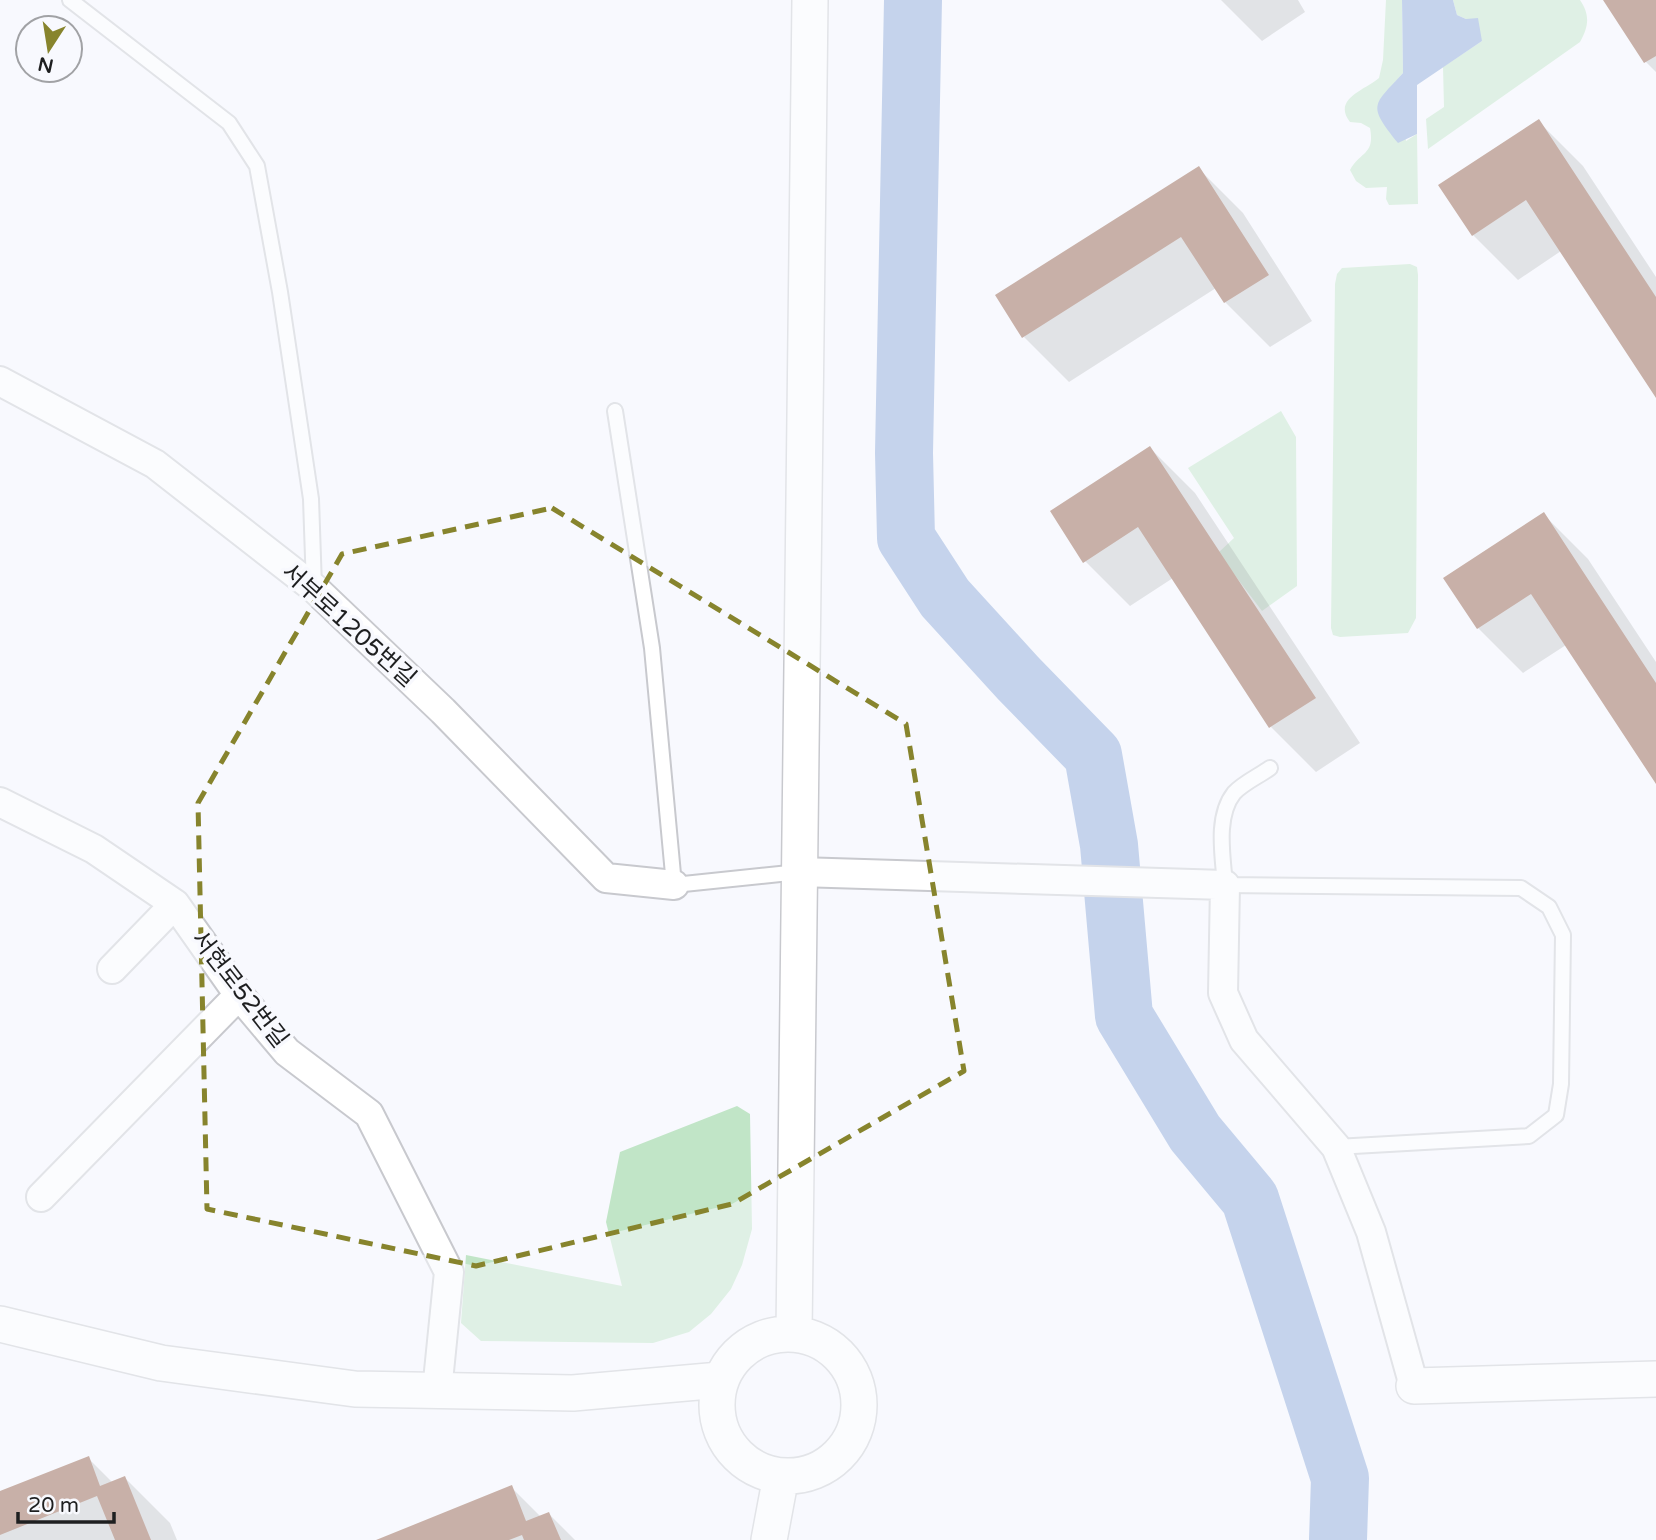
<svg xmlns="http://www.w3.org/2000/svg" width="1656" height="1540" viewBox="0 0 1656 1540" font-family="'Varela Round','Noto Sans KR',sans-serif">
  <style>
    .green { fill: #c1e5c7 }
    .water { fill: #88a5d8 }
    .shadow { fill: #0003 }
    .lines { fill: none; stroke-linecap: round; stroke-linejoin: round }
    .river { stroke: #88a5d8; stroke-width: 58 }
    .building { fill: #8f5840 }
    .service-casing { stroke: #c8c9ce; stroke-width: 18 }
    .minor-casing { stroke: #c8c9ce; stroke-width: 32 }
    .tertiary-casing { stroke: #c8c9ce; stroke-width: 38 }
    .service { stroke: #fff; stroke-width: 14 }
    .minor { stroke: #fff; stroke-width: 28 }
    .tertiary { stroke: #fff; stroke-width: 35 }
    .marked { fill: none; stroke: #87842d; stroke-width: 5; stroke-dasharray: 14 9; stroke-linejoin: round }
    .labels { text-anchor: middle; stroke-width: 7; stroke-linejoin: round; paint-order: stroke }
    .street-label { font-size: 24px; fill: #1e1f20; stroke: #f8f9fe }
  </style>
  <rect width="100%" height="100%" fill="#f8f9fe"/>
  <path class="green" d="M1386,0H1402L1403,73L1395,82L1406,141L1417,134L1418,204L1389,205L1386,199L1387,187L1366,188L1356,181L1350,170C1361,151 1375,155 1370,128L1361,123L1350,122C1332,99 1365,90 1379,78L1383,60Z
    M1453,0H1580C1590,15 1589,26 1580,42L1428,149L1426,119L1444,107L1443,67L1482,41L1466,19L1457,15Z
    M1410,264L1417,267L1418,275L1416,618L1408,633L1340,637L1333,635L1331,628L1335,284L1337,274L1342,268Z
    M1281,411L1296,437L1297,586L1262,611L1218,553L1234,538L1188,468Z
    M737,1106L750,1114L752,1229L742,1265L731,1289L711,1314L689,1332L653,1343L481,1341L461,1323L466,1255L622,1286L606,1222L620,1152Z"/>
  <path class="water" d="M1402,0H1453L1457,15L1466,19L1478,18L1482,41L1417,85V134L1398,143C1367,104 1373,106 1403,73Z"/>
  <path class="shadow" d="M1221,0H1298L1305,12L1262,41Z
    M1605,0H1656V72L1646,62Z
    M1538,121L1583,166L1656,277V395L1561,251L1518,280L1473,235Z
    M1198,168L1243,213L1312,321L1270,347L1225,302L1216,288L1069,382L1024,337Z
    M1150,448L1195,493L1360,743L1316,772L1271,727L1173,578L1130,606L1085,561Z
    M1543,514L1588,559L1656,662V781L1566,645L1523,673L1478,628Z
    M88,1458L113,1483L125,1478L170,1523L177,1540H0V1493Z
    M511,1487L541,1517L549,1514L575,1540H380Z"/>
  <g class="lines">
    <path class="river" d="M913,0L904,453L906,538L945,598L1018,678L1093,755L1109,845L1124,1016L1195,1133L1250,1199L1340,1478L1338,1540"/>
  </g>
  <path class="building" d="M1603,0H1656V56L1644,63Z
    M1539,119L1656,297V398L1526,200L1472,236L1438,185Z
    M1199,166L1269,275L1224,303L1181,237L1022,338L995,295Z
    M1150,446L1316,698L1269,728L1138,527L1083,563L1050,511Z
    M1544,512L1656,683V784L1531,594L1477,629L1443,578Z
    M89,1456L100,1486L125,1476L151,1540H115L97,1496L0,1535V1491Z
    M512,1485L526,1521L549,1512L561,1540H524L522,1535L509,1540H376Z"/>
  <g class="lines">
    <defs>
      <path id="service" d="M70,0L229,123L257,166L280,292L311,499L314,587
        M615,411L652,648L674,885L799,872
        M1270,768C1259,776 1243,783 1234,793C1215,817 1223,857 1225,885L1521,888L1549,907L1563,935L1561,1084L1556,1115L1529,1136L1336,1147"/>
      <path id="minor" d="M0,381L155,464L314,588L443,711L606,878L674,885
        M0,802L94,849L175,904L239,995L287,1052L369,1114L449,1272L437,1391
        M799,872L1225,885L1223,993L1244,1040L1336,1147L1371,1232L1414,1386
        M112,969L175,904
        M41,1197L239,995"/>
      <path id="tertiary" d="M0,1324L161,1363L355,1389L573,1393L720,1380
        M794,1333L810,0
        M717 1405a71 71 0 1 1 142 0a71 71 0 1 1-142 0Z
        M1414,1386L1656,1379
        M769,1540L781,1476"/>
    </defs>
    <use href="#service" class="service-casing"/>
    <use href="#minor" class="minor-casing"/>
    <use href="#tertiary" class="tertiary-casing"/>
    <use href="#service" class="service"/>
    <use href="#minor" class="minor"/>
    <use href="#tertiary" class="tertiary"/>
  </g>
  <path d="M0 0H1656V1540H0ZM552,508L906,724L964,1071L732,1204L476,1266L207,1209L198,803L342,554Z" fill="#f8f9fe" fill-opacity=".55" fill-rule="evenodd"/>
  <path class="marked" d="M552,508L906,724L964,1071L732,1204L476,1266L207,1209L198,803L342,554Z"/>
  <g class="labels">
    <g class="street-label">
      <text transform="translate(349 625) rotate(42)" y="8">서부로1205번길</text>
      <text transform="translate(240 989) rotate(52)" y="8">서현로52번길</text>
    </g>
  </g>
  <g transform="translate(49 49) rotate(192)"><circle r="33" fill="#f8f9fe" stroke="#a1a2a5" stroke-width="2"/>
  <path d="M0-5L12 26L0 18L-12 26Z" fill="#87842d"/>
  <text y="-10" font-size="19" font-weight="bold" text-anchor="middle" fill="#1e1f20">N</text>
  </g>
  <path d="M18 1512v10h96v-10" fill="none" stroke="#1e1f20" stroke-width="3.5"/>
  <text x="28" y="1512" font-size="21" fill="#1e1f20" stroke="#f8f9fe" stroke-width="5" paint-order="stroke">20 m</text>
</svg>
